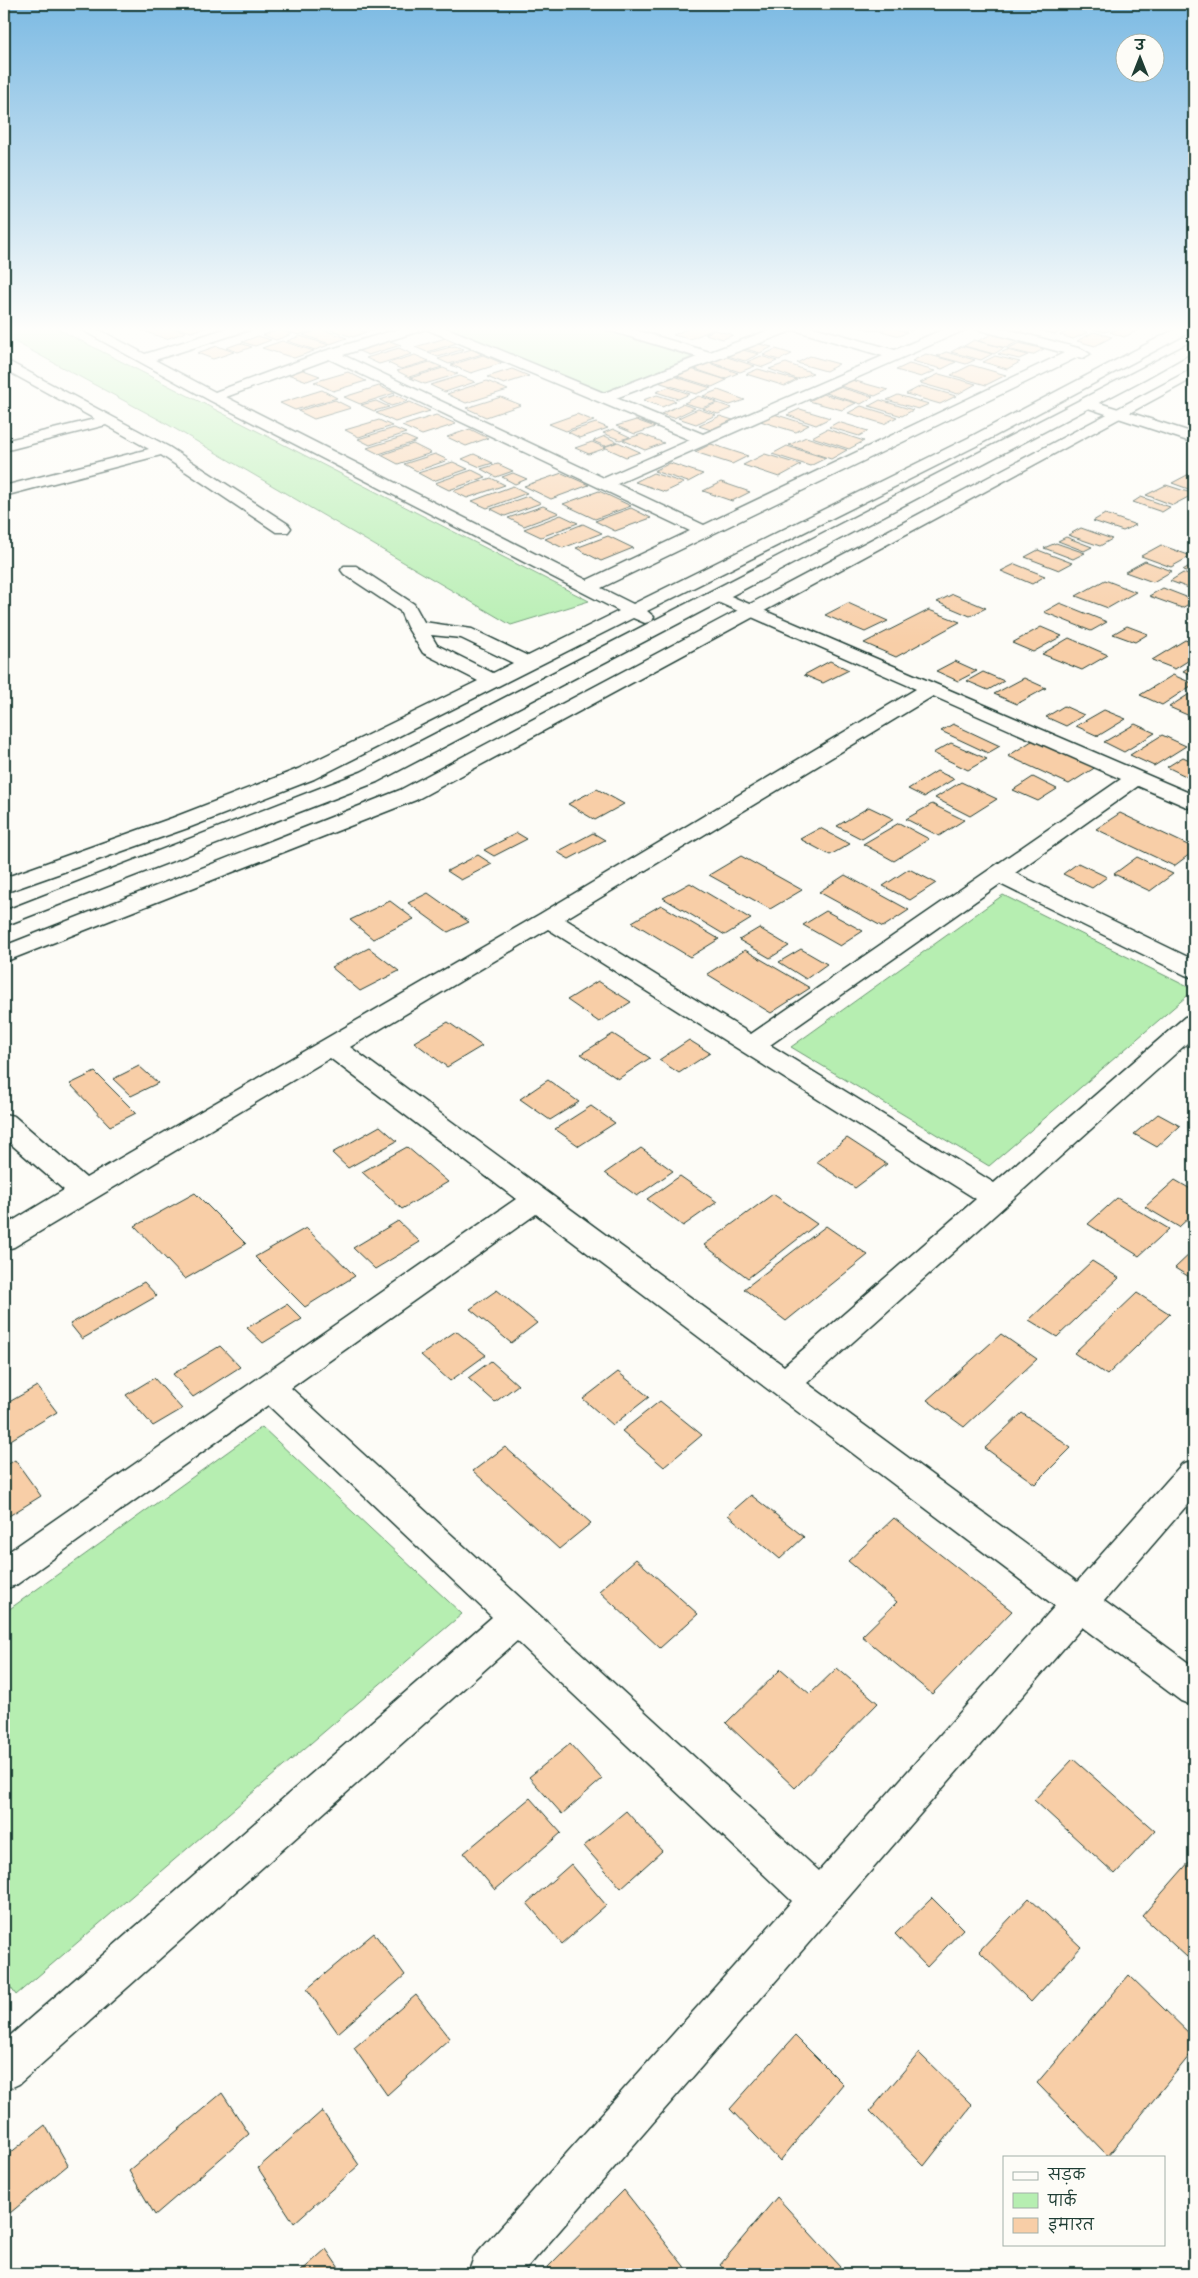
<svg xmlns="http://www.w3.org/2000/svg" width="1198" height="2278" viewBox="0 0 1198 2278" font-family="Pangolin,'Playpen Sans Deva',sans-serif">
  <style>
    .green { fill: #b6eeb1; stroke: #6a9672 }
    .building { fill: #f8cea7; stroke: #1f3d34 }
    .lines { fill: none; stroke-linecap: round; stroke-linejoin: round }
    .street-casing { stroke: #1f3d34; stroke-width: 3 }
    .secondary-casing { stroke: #1f3d34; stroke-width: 3 }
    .street { fill: #fdfcf7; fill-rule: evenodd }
    .secondary { fill: #fdfcf7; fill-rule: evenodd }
  </style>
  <rect width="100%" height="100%" fill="#fdfcf7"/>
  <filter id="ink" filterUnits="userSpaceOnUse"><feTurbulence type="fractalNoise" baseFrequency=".02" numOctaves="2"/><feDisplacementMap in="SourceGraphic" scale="10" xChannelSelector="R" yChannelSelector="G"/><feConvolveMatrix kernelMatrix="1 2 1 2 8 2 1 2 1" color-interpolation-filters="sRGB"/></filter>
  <g filter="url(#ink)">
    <path class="green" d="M4,326H52L589,601L511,625L160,420L4,336Z
      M440,326H593L692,357L605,393Z
      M1003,895L1194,990L989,1166L791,1047Z
      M262,1427L462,1614L16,1995L4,1978V1613Z"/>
    <path class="building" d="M154,326H167L186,332L166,339L141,330Z
      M173,326H210L191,332Z
      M277,326H319L321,327L299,335L274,327Z
      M326,326H345L366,332L353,337L322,327Z
      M352,326H374L378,327L368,331Z
      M694,326H710L717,328L690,339L673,335Z
      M861,326H887L877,331L859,327Z
      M892,326H914L918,327L911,331Z
      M1047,326H1071L1055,334L1038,330Z
      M1095,326H1119L1105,332L1089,328Z
      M1125,326L1139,330L1124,337L1110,332Z
      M889,327L907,332L900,336L881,331Z
      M1074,328L1088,332L1073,339L1060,335Z
      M321,329L347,338L330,344L303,335Z
      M279,330L292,334L276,340L263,335Z
      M715,330L733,335L723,339L705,334Z
      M1094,332L1112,337L1095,346L1077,341Z
      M992,334L1019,341L1006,348L978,341Z
      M258,336L271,340L255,346L242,342Z
      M300,336L329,345L315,350L287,341Z
      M446,338L457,343L427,352L415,347Z
      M387,340L401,345L368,355L354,349Z
      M974,340L1004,348L994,354L964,346Z
      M282,341L314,351L294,358L262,348Z
      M240,343L252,347L238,352L226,348Z
      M755,343L772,347L760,353L742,348Z
      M1019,343L1044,349L1032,355L1007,349Z
      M217,346L234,352L213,359L197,353Z
      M455,346L464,349L438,357L428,353Z
      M962,346L992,354L981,360L951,352Z
      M399,348L412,354L379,364L366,358Z
      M472,349L482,354L449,364L438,359Z
      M739,349L759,354L745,361L724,355Z
      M776,349L792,354L779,360L763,355Z
      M1007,350L1028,355L1019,359L998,354Z
      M946,352L975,360L966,364L937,356Z
      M926,354L956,362L942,369L912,361Z
      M415,355L429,361L401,369L388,363Z
      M483,355L502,363L471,373L451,365Z
      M724,356L755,366L740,372L709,362Z
      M761,356L777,361L763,367L747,362Z
      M810,356L839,364L826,371L797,363Z
      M995,356L1020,362L1007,369L983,362Z
      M430,362L442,367L409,377L397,371Z
      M709,363L738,373L724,379L695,369Z
      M786,363L813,373L797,379L769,369Z
      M909,364L935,371L921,377L896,370Z
      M971,365L1006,375L986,385L951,375Z
      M298,368L320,376L307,381L285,373Z
      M443,368L458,374L425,384L410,378Z
      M512,369L529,376L504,384L487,377Z
      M691,369L727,380L712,387L677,376Z
      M758,369L797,380L785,386L746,374Z
      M348,372L366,381L333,391L314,382Z
      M939,374L976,384L958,394L920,383Z
      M460,376L475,382L445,392L430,385Z
      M673,376L711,388L696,394L658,382Z
      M852,380L888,390L875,396L840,386Z
      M487,381L508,390L466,403L447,394Z
      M379,386L395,393L360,404L344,397Z
      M921,386L956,396L940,404L906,394Z
      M669,387L690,394L678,399L656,392Z
      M839,387L873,397L861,404L826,393Z
      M322,390L337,398L295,410L280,403Z
      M718,390L745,400L730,405L703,396Z
      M823,394L856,403L842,410L809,401Z
      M396,395L408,401L391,406L380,400Z
      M657,395L676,401L662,407L643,400Z
      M898,395L929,404L918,409L887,400Z
      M699,396L717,402L702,408L684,403Z
      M501,397L521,405L486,417L466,408Z
      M335,400L351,408L314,419L298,411Z
      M880,400L913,410L902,416L869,406Z
      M376,401L389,407L374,411L361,405Z
      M410,402L430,411L395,422L376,413Z
      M717,403L732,408L718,414L703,409Z
      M682,404L695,408L674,418L661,414Z
      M861,406L897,417L884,424L848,413Z
      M698,409L716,415L696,424L678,418Z
      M800,409L830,418L816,425L787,415Z
      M577,414L594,421L566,431L549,424Z
      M774,414L809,425L796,432L760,421Z
      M436,415L456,424L422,435L402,426Z
      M720,416L736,421L714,431L699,426Z
      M379,420L392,426L359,437L345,430Z
      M636,420L655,427L635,434L616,426Z
      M838,422L868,431L859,436L829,427Z
      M596,423L608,428L580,438L568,432Z
      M394,428L406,433L370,445L358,439Z
      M470,429L488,438L466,446L447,437Z
      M613,429L630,437L620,440L603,433Z
      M827,429L864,441L849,449L812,437Z
      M642,434L664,443L645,450L623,440Z
      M405,436L417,441L379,454L367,448Z
      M605,436L617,442L605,446L593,441Z
      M806,437L847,450L831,459L789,445Z
      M592,442L606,448L589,454L575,448Z
      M618,442L640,452L626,457L604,447Z
      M413,444L431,453L398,464L381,455Z
      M711,444L748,456L732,464L695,452Z
      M787,446L826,458L810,466L772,454Z
      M435,454L448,460L417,471L404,464Z
      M474,454L493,463L480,467L462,459Z
      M765,454L801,465L779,477L743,465Z
      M453,462L468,469L433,481L418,473Z
      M670,463L703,474L688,482L654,471Z
      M498,464L513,471L496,477L481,469Z
      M472,470L486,477L449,490L435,483Z
      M1193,472L1194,491L1172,483Z
      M513,473L527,479L515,484L502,477Z
      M562,473L589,485L551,499L524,486Z
      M653,473L684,483L665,492L635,482Z
      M491,478L505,485L467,498L453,491Z
      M721,482L750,492L732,501L703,491Z
      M1166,485L1194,494L1173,505L1146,495Z
      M513,486L527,493L487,508L472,501Z
      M599,491L631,506L595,519L563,504Z
      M528,496L541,503L505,516L491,509Z
      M1141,497L1170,507L1162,512L1133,502Z
      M543,506L559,513L524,526L508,518Z
      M631,508L651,518L615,531L595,521Z
      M1105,514L1136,525L1123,531L1093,521Z
      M561,515L578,523L541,537L524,529Z
      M583,524L602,533L563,548L545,539Z
      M1081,528L1112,539L1100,546L1068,535Z
      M608,536L633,548L601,561L576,548Z
      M1066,537L1092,547L1084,551L1058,541Z
      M1056,543L1085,553L1073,559L1044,548Z
      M1161,545L1191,556L1171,567L1141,556Z
      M1038,550L1072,563L1059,570L1025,557Z
      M1145,561L1172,571L1153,582L1125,572Z
      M1194,563V574L1183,570Z
      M1015,564L1045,576L1032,584L1001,571Z
      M1183,573L1194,577V590L1170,581Z
      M1105,580L1136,592L1108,608L1076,596Z
      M1163,588L1194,600V601L1182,608L1149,596Z
      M953,594L986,608L970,616L937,602Z
      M848,603L888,621L865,632L825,615Z
      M1060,603L1107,622L1091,631L1044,612Z
      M929,610L960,622L896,657L864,643Z
      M1127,626L1148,634L1135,642L1113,634Z
      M1041,627L1062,636L1033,652L1012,643Z
      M1069,638L1108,655L1082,670L1042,654Z
      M1185,640L1194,643V657L1175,669L1152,660Z
      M830,661L849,670L823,683L804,675Z
      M955,661L977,671L958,681L936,671Z
      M1194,664V676L1183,671Z
      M983,672L1004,681L988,690L967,681Z
      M1173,675L1194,684L1162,705L1140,695Z
      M1024,678L1046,688L1017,704L994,694Z
      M1194,691V715L1192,717L1169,707Z
      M1064,706L1084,715L1066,726L1046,717Z
      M1104,710L1126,719L1098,736L1076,726Z
      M953,724L1000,746L988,753L941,731Z
      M1135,724L1155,733L1124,752L1104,742Z
      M1162,735L1186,746L1154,766L1130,755Z
      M1035,739L1096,767L1069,784L1008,756Z
      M951,743L987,759L968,770L933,753Z
      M1183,757L1194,762V780L1167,767Z
      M937,771L954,779L924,797L908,789Z
      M1033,777L1057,789L1038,801L1013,790Z
      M961,782L997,799L970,816L935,798Z
      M597,789L624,804L595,820L568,804Z
      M932,804L964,820L939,836L906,819Z
      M869,807L894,819L862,839L837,826Z
      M1120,813L1194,848V851L1174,866L1096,829Z
      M899,823L929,839L894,861L863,844Z
      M820,828L850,844L830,855L800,839Z
      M517,833L527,839L494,856L484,850Z
      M593,833L605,840L569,859L557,852Z
      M478,855L492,864L461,880L447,871Z
      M741,856L802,890L770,909L709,875Z
      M1137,857L1173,874L1150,891L1114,874Z
      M1078,863L1107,877L1092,888L1063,874Z
      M909,869L936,883L910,900L883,886Z
      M845,875L909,910L883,927L819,892Z
      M690,883L751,919L725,935L663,898Z
      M428,893L469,922L448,932L408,903Z
      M390,901L414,919L373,939L350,920Z
      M661,905L719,939L690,957L632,922Z
      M826,911L863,931L840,946L803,925Z
      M759,928L789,946L770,958L739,940Z
      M369,948L399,971L360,991L331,967Z
      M801,949L827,964L806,979L779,962Z
      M745,950L810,988L771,1013L707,974Z
      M598,981L631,1002L599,1022L567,1000Z
      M448,1022L482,1046L447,1067L414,1042Z
      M613,1034L650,1058L618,1079L581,1054Z
      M689,1040L710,1053L679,1073L659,1060Z
      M139,1066L158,1083L131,1096L113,1079Z
      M95,1072L136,1113L110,1126L70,1084Z
      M548,1080L579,1102L550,1120L520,1099Z
      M591,1106L615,1123L579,1146L555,1129Z
      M1158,1114L1180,1126L1157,1147L1134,1134Z
      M380,1126L397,1141L348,1168L332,1153Z
      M847,1138L887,1164L855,1188L816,1162Z
      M407,1147L448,1182L402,1209L362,1172Z
      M641,1148L673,1171L637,1196L605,1173Z
      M680,1176L717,1202L683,1226L647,1199Z
      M1175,1180L1194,1191V1213L1179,1227L1145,1207Z
      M195,1193L246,1244L185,1279L135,1226Z
      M773,1194L817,1224L748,1278L704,1245Z
      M1117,1198L1169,1229L1139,1256L1088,1224Z
      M398,1221L420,1242L375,1269L353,1248Z
      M826,1226L868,1255L786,1321L744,1289Z
      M306,1228L355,1276L305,1307L255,1257Z
      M1194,1250V1280L1175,1268Z
      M1092,1261L1119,1278L1057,1337L1029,1320Z
      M144,1282L157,1296L82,1339L70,1324Z
      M497,1290L537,1323L511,1343L470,1309Z
      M1137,1293L1170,1314L1107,1375L1074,1353Z
      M287,1304L302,1319L263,1343L247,1328Z
      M456,1331L486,1355L450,1381L421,1355Z
      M1001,1334L1037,1359L964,1427L927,1400Z
      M220,1346L240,1367L193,1397L173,1374Z
      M491,1361L518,1385L495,1402L468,1378Z
      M618,1372L649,1397L613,1425L583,1399Z
      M154,1378L182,1409L153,1426L126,1395Z
      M37,1386L57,1412L4,1444V1405Z
      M660,1401L702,1435L664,1467L622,1431Z
      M1022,1413L1071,1448L1035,1484L985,1448Z
      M505,1447L591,1523L559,1549L473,1471Z
      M15,1460L41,1496L4,1519V1467Z
      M751,1495L804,1537L780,1559L728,1515Z
      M894,1518L1012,1611L932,1694L862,1636L897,1602L848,1561Z
      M636,1559L698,1614L660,1648L599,1591Z
      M837,1668L878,1703L795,1788L726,1723L781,1669L810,1694Z
      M570,1744L602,1779L562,1814L529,1777Z
      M1073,1759L1155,1831L1115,1874L1034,1800Z
      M530,1798L561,1833L495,1890L464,1853Z
      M626,1811L662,1851L621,1888L584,1846Z
      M1190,1861L1194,1865V1949L1187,1957L1142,1916Z
      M571,1864L606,1905L562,1944L527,1903Z
      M932,1898L963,1929L927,1967L895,1934Z
      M1029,1898L1081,1947L1031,2002L979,1951Z
      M374,1933L405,1975L338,2033L307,1989Z
      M1129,1975L1194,2038V2050L1108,2156L1037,2083Z
      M416,1995L450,2038L387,2095L354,2048Z
      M795,2036L843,2084L780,2161L730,2109Z
      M919,2053L972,2105L924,2166L870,2111Z
      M222,2093L249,2134L155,2215L129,2171Z
      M322,2111L359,2165L294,2223L258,2168Z
      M45,2125L68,2165L4,2218V2158Z
      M624,2190L687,2270L683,2274H553L548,2267Z
      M777,2197L840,2266L834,2274H728L720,2265Z
      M326,2249L343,2274H298Z"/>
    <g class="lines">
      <defs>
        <path id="street" d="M75,326H92L145,354L234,326H254L252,329L155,360L215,392L325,351L408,326H442L604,393L697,357L604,329L602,326H622L710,352L780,326H810L895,350L951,326H969L967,329L617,484L704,525L1064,353L976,329L974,326H995L1082,349L1090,354L1083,358L1078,357L601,588L633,604L968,438L1181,326H1194V330L980,444L647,611L654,617L652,621L645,623L633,618L314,779L188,828L4,893V878L172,818L298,769L478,681L423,653L407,627L400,611L344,574L341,570L344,566H356L414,604L424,622L472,629L528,656L619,611L209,400ZM426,329L690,440L604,478L343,355ZM794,330L883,356L703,434L616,398ZM329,359L690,531L587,580L226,397ZM431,635L461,638L513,663L493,673L437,645Z
          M4,359L169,447L288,524L291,528L288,532H276L161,455L4,496V486L149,449L106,425L4,451V441L95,419L4,369Z
          M1087,399L1194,433V443L1082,406L1080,403Z
          M719,591L1194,795V810L1138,786L1015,873L1194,960V978L1185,975L1000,884L770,1045L994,1183L1185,1017L1194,1015V1037L807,1383L1077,1582L1182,1464L1194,1460V1497L1104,1601L1194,1667V1706L1181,1701L1082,1627L522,2274H468L474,2257L792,1901L517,1641L19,2084L4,2091V2041L492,1617L268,1405L16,1585L4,1589V1555L516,1199L330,1058L14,1247L4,1250V1226L64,1190L4,1138V1114L14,1116L86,1178L540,914L916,689L713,600L710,596L713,592ZM933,696L1121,779L751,1034L565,919ZM548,929L976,1199L784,1366L350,1047ZM536,1214L1055,1606L819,1871L291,1388Z"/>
        <path id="secondary" d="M1194,341V351L1146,378L377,782L4,926V911L361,772Z
          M1194,368V378L416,800L4,962V946L400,790Z"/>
      </defs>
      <use href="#street" class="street-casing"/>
      <use href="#secondary" class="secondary-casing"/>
      <use href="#street" class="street"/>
      <use href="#secondary" class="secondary"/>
    </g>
  </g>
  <linearGradient id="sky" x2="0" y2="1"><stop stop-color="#7cbae3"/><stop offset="0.51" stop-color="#fefefb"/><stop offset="1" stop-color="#fefefb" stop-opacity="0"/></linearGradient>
  <rect width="1198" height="645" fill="url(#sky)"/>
  <rect width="1198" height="2278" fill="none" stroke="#fdfcf7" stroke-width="20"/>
  <rect x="10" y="10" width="1178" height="2258" fill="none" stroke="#1f3d34" stroke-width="2" filter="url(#ink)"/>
  <rect x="1003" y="2156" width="162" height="90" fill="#fdfcf7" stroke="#a4b0a9"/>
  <rect x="1013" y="2172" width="25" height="8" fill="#fdfcf7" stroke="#a4b0a9"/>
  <text x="1048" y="2180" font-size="15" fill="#1f3d34">सड़क</text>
  <rect x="1013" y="2193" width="25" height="15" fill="#b6eeb1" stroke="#a4b0a9"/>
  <text x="1048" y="2206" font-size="15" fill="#1f3d34">पार्क</text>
  <rect x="1013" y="2218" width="25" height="15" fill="#f8cea7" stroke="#a4b0a9"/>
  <text x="1048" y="2230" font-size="15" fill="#1f3d34">इमारत</text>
  <g transform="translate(1140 58)"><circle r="24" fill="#fdfcf7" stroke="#a4b0a9"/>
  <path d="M0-4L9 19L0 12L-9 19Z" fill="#1f3d34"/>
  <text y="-8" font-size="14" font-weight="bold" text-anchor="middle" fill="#1f3d34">उ</text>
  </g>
</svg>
